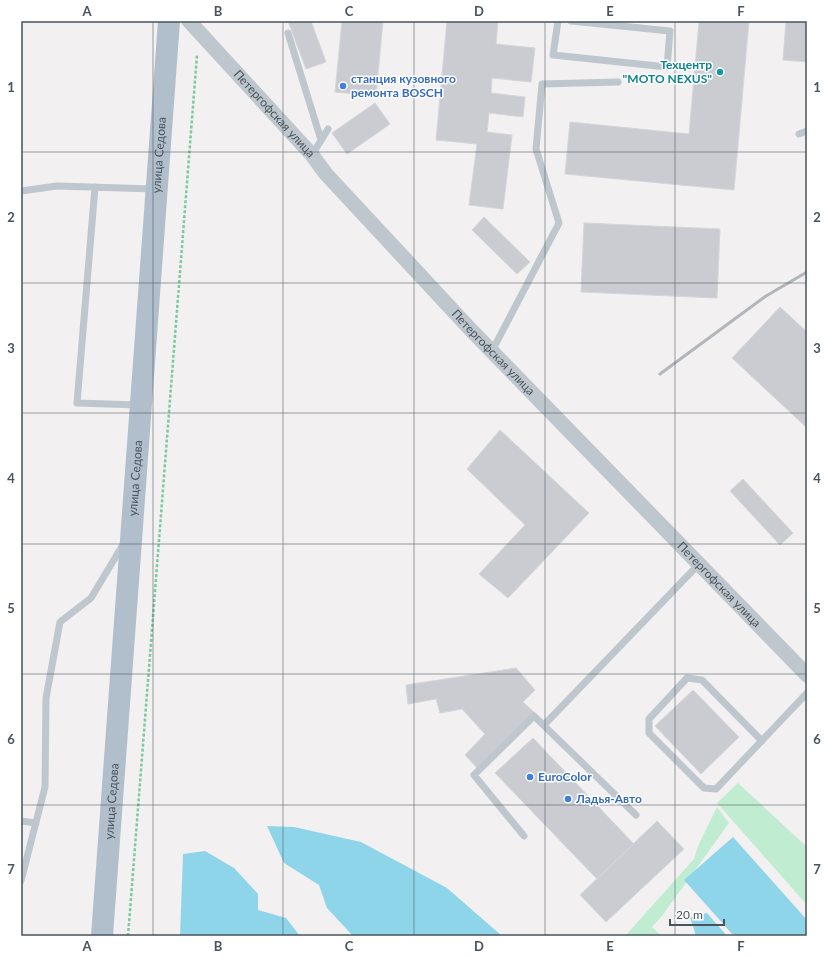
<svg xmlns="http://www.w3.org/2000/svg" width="828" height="957" viewBox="0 0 828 957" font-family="Lato,sans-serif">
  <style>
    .green { fill: #c0edd2 }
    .water { fill: #8fd5e9 }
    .building { fill: #caccd2; stroke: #d4d6db }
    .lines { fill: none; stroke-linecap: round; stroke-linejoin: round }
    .path { stroke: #79caa3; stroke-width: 2.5; stroke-dasharray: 3 2; stroke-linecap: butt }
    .service { stroke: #bec7ce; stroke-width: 7 }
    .minor { stroke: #bec7ce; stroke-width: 15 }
    .primary { stroke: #b1bfcd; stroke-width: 22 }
    .rail { stroke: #b2b5ba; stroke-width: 3 }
    .grid { fill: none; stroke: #48535c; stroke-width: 1; stroke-opacity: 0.55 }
    .culture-dot { fill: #0f9aa8; stroke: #fff; stroke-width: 1.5 }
    .shop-dot { fill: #3f7fe0; stroke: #fff; stroke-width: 1.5 }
    .labels { text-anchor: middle; stroke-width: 3; stroke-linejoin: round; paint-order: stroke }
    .culture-label { font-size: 12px; font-weight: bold; fill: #0d838f; stroke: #fff; text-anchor: end }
    .shop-label { font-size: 12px; font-weight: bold; fill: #366cbe; stroke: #fff; text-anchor: start }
    .street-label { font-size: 12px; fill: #48535c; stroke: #fff }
    .neatline { fill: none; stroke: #48535c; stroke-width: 1.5 }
    .grid-label { font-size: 13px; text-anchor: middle; font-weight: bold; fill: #48535c }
  </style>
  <rect width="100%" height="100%" fill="#f2f0f0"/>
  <path class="green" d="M738,783L807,847V905L717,803Z
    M717,807L729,823L662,916L652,927L662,936H625L694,859L698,846Z"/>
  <path class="water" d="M267,826L294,827L361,842L447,888L502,936H353L327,908L319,885L284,863Z
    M733,837L807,920V936H734L684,880Z
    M205,851L234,868L258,894V910L286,918L300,936H180L183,854Z
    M707,913L727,936H696L690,917Z"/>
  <path class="building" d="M288,21H311L326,62L306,69Z
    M342,21H383L376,96L335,92Z
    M447,21H498L496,44L535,48L531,82L492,78L491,93L525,97L523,117L489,113L487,132L512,135L503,209L469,205L477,144L436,140Z
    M692,21H749L734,190L565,174L570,122L689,134L699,22Z
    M786,21H807V62L783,60Z
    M375,103L390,124L347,154L332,133Z
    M484,217L530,262L517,274L472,230Z
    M584,223L720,229L717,298L581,292Z
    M780,307L807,332V428L732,358Z
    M500,430L589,513L508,598L479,574L525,525L467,469Z
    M743,479L793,533L780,545L730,491Z
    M516,668L535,690L523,702L535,713L478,769L465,755L485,734L462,709L440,713L436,699L408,704L406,685Z
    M693,690L739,737L701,774L655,726Z
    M533,738L634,844L597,879L495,773Z
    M657,821L684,849L606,922L580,895Z"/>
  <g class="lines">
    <path class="path" d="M128,936L197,55"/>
    <path class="service" d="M558,21L553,55L667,67L670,31L571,21
      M288,33L321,140
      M799,134L807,131
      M312,155L328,129
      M95,187L77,403L138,405
      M21,191L57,186L154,189
      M492,351L559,223L536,149L542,84L618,82
      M544,725L699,564
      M762,741L702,680L687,678L649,719V733L704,788L716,789L807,693
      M21,821L36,823
      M524,836L474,775L534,716L636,815
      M21,881L45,787L46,698L60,622L91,598L124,543"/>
    <path class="minor" id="s1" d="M189,21L312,155L326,174L471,330L807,675"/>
    <path class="primary" id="s2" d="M102,936L169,21"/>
    <path class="rail" d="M660,374L766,296L807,272"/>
  </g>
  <path class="grid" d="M153,21V936M283,21V936M414,21V936M545,21V936M675,21V936M21,152H807M21,283H807M21,413H807M21,544H807M21,674H807M21,805H807"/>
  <circle class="culture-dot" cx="720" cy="72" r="4"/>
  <g class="shop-dot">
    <circle cx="343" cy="86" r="4"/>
    <circle cx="530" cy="777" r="4"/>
    <circle cx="568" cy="799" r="4"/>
  </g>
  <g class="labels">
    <g class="culture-label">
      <text x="712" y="69">Техцентр<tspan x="712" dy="14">"MOTO NEXUS"</tspan></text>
    </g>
    <g class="shop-label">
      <text x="351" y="83">станция кузовного<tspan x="351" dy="14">ремонта BOSCH</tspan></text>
      <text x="538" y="781">EuroColor</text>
      <text x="576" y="803">Ладья-Авто</text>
    </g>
    <g class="street-label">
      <text dy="4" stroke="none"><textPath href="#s1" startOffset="126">Петергофская улица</textPath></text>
      <text dy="4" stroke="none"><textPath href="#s2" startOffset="783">улица Седова</textPath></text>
      <text dy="4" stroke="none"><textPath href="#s1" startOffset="450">Петергофская улица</textPath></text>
      <text dy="4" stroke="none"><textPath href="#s2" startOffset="459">улица Седова</textPath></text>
      <text dy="4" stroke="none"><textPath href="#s1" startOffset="774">Петергофская улица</textPath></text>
      <text dy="4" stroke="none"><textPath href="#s2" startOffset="135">улица Седова</textPath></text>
    </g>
  </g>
  <rect width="828" height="957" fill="none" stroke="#ffffff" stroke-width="44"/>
  <path d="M670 919v6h54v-6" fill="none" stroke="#48535c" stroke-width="2"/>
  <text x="676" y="919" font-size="12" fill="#48535c" stroke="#ffffff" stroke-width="3" paint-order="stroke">20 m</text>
  <rect x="22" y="22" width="784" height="913" class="neatline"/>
  <g class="grid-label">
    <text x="87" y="16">A</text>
    <text x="218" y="16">B</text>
    <text x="349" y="16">C</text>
    <text x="479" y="16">D</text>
    <text x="610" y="16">E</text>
    <text x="741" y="16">F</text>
    <text x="11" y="92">1</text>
    <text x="817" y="92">1</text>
    <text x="11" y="222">2</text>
    <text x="817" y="222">2</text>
    <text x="11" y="353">3</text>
    <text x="817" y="353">3</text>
    <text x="11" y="483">4</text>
    <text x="817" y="483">4</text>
    <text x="11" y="613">5</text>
    <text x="817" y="613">5</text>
    <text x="11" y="744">6</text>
    <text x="817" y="744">6</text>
    <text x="11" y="874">7</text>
    <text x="817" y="874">7</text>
    <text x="87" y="951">A</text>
    <text x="218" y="951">B</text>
    <text x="349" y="951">C</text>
    <text x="479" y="951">D</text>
    <text x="610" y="951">E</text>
    <text x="741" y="951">F</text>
  </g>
</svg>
